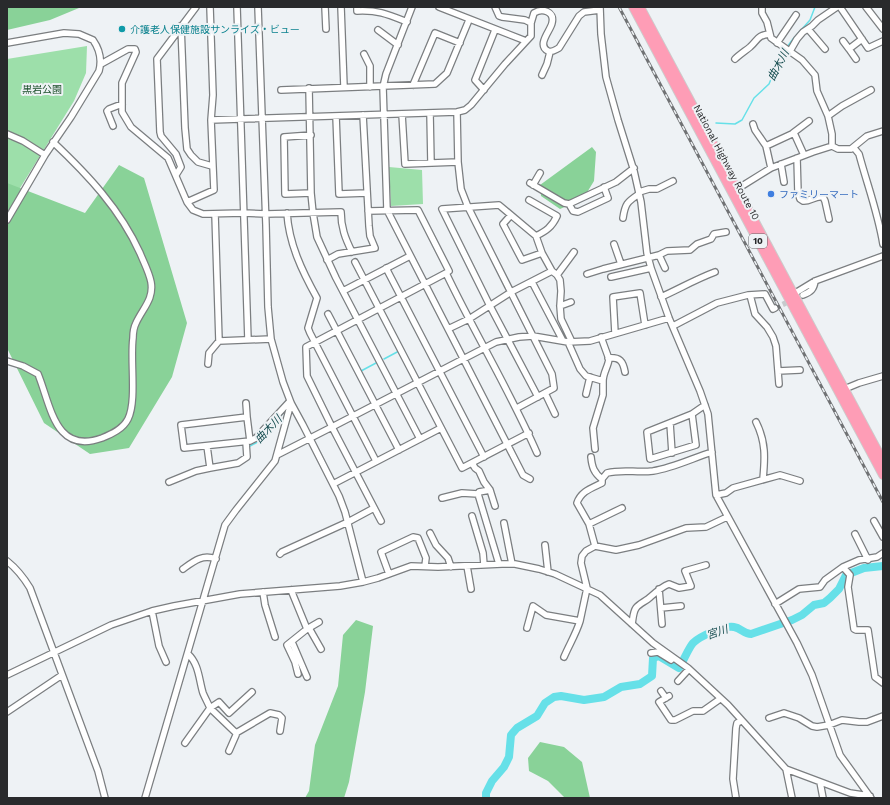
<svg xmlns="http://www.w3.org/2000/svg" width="890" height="805" viewBox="0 0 890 805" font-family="'Work Sans','Noto Sans JP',sans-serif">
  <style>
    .green { fill: #9ddfaa }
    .forest { fill: #89d298 }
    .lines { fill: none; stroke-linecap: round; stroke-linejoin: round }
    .stream { stroke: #66e0e8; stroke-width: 1.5 }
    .river { stroke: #66e0e8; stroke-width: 8 }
    .minor-tunnel { stroke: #c7cacd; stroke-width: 5.5; stroke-dasharray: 5.5 3; stroke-linecap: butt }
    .minor-casing { stroke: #7b7e80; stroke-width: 8 }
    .highway-casing { stroke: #ccc; stroke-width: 10 }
    .minor { stroke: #fff; stroke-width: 5.5 }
    .highway { stroke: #fe9db6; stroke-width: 8 }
    .rail-casing { stroke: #707274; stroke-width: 3 }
    .rail { stroke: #eef2f5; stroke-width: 1.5; stroke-dasharray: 4.5; stroke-linecap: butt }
    .culture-dot { fill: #0f9aa8; stroke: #eef2f5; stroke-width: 1.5 }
    .shop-dot { fill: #3f7fe0; stroke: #eef2f5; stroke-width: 1.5 }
    .labels { text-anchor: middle; stroke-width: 4; stroke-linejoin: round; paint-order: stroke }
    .shield { fill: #eef2f5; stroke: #646668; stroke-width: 1 }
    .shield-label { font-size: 9px; font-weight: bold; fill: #292a2c }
    .culture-label { font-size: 10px; fill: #0d838f; stroke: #eef2f5; text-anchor: start }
    .park-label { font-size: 10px; fill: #194d28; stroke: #eef2f5 }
    .street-label { font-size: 10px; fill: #292a2c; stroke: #eef2f5 }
    .shop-label { font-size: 10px; fill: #366cbe; stroke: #eef2f5; text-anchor: start }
    .water-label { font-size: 11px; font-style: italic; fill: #154c4f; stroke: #eef2f5 }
  </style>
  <rect width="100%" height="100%" fill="#eef2f5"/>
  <path class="green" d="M87,46L86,73L74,101L7,209V59Z
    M389,167L422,170L423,204L391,206Z"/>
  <path class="forest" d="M7,7H80L79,8L50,20L7,30Z
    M592,147L596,152L594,181L583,199L560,209L541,196L540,185Z
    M119,165L144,178L187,323L172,377L129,448L90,454L44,423L7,348V183L85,213Z
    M356,620L373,626L365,692L349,782L344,798H305L309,791L315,745L338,686L343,635Z
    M540,742L564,747L582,762L590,798H565L548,781L529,771L528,758Z"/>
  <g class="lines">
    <path class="stream" d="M787,47L793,39L810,20L815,7
      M716,123L735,124L742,120L754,98L769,84L776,67L785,51
      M384,359L399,351
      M361,371L376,363
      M250,446L256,443L285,411"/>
    <path class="river" d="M486,798V793L492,781L504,767L509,757L511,735L517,728L537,716L545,703L554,697L561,696L584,700L604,697L621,687L640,684L652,676L653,658L659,656L679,668C684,660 688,649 693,643C700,636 725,625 734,627C741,628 744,634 751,634L792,620L802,615L814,605L824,603L830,598L839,589L846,575L864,568L883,566"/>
    <path class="minor-tunnel" d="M775,308L803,295"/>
    <defs>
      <path id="minor" d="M237,7L248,340
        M258,7L266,225L268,307L271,339L283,382L291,403L303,425L339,496L345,512L363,582
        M325,7L326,29
        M341,7L344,87
        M357,7V11C378,10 387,14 407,22
        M412,7L386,74L383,87L387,210L523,475L530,479
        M439,7L526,41
        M495,7L499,16L502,17L525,20L531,23
        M600,7L601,34L606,77L618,120L634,171L641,202L647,253L651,268L669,318L700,391L708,414L716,495L797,643L812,675L840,755L871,798
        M762,7V13L767,22L771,38L802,60L815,75L817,91L828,116L832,134V146
        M840,7L868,48L883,41
        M866,7L883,29
        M181,26L185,128L187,149L191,155L198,162L212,166
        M808,29L825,49
        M378,30L398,45
        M843,41L849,49
        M7,43L64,33L79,34L93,40C100,50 102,60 99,71L71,117L45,155L7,220
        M777,43L796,15
        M790,51L797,39L803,32L812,26L818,20L837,7
        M364,54L370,66V87
        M735,59C739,55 745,51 750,47C758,40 757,35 770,34
        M856,59L849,49L862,39
        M101,64L128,49H135L136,52L122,83V112L131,127L168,158L187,202L193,210L203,214L243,213L266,214L341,212C341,227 345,238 352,252
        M542,75L547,64L550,52
        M413,85L435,33L460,43
        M309,88L311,193L313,213L317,237L336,278L420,439
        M281,90L435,84L447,73L469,20
        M484,90L475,80L495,30
        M457,112L458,162L461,189L468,207L552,374L554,388L517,408
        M430,113L431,163
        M402,114L405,164L458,162
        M336,116L339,194L367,193
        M828,116L842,106L871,90
        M211,120L457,112L465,110L471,105L505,64L531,36V23L534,13C542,8 555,11 552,23C551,30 536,45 548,51C552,53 555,50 559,48L579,16L584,12L600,10
        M753,124L755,130L766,146L771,168
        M113,126L107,111L109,109L122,104
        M793,133L809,121
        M7,134L23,141L45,155
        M311,135L284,137L285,194L311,193
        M766,146L794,133L804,155
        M854,148L859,154C867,184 878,213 883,244
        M797,158L798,193L800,199L803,201C810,202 816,195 823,197L825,201L829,219
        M781,164L784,182
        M176,175L181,167L176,154L161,136L160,132L157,59L196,7
        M530,183L564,203L569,204L616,182L634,168
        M533,185L540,173
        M734,191L771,168L813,152L832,146L838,149H851L867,136L883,131
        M639,192L649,189H657L673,181
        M529,200L557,216C552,227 546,231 536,236
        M187,202L214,190L211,120L213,95L210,7
        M569,204L573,211L578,212L608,198L604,187
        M368,211L418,210L449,271L446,273C475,334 510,391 537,453
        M287,213C289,244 302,271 317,298L308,328L310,333L376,461
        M215,214L219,341L271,339
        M511,215L503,224L522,260L542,253
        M623,218C625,204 627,202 639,194
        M614,244L621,264
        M659,255L667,251L690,250L697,244L711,239L714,234L726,232
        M327,260L338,254L375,248L370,236L369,226L363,115
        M355,262L462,468L529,433
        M386,268L484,457
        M587,274L603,269L659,255L665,268
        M557,275L574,252
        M611,277L651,268
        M532,282L563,341
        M343,291L410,256
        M750,295L755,314L767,327L773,337L776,346L779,384
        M792,295L815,281L883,256
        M803,295C811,292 814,289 815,281
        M661,297C679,289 696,279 715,272
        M560,306L571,302
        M328,314L399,450
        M673,326L717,303L748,295L765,294L773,309L775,308
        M448,329L469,319L511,292L552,271
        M615,333L613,297L640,293L645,325
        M601,337L609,359C608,367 603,373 603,381
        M568,342L580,369L586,376L603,381V395L593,428L595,449
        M608,358C620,357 623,361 625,372
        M7,361L23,366L38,374C51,406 55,455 102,438C112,434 123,429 128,419C137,401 130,360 133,338C133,333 134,327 136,323C143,308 154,299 151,282C149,272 144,263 140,253C120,209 88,175 53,142
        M208,364L209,353L219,341
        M778,371L800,370
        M842,390L859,383L883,376
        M545,393L555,414
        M586,394L590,377
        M538,397L490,306L442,209L499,205L536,236L542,253L552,271L557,275L560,280L561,291L560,306L561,319L572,342
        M246,403L247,417
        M692,414L696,445L650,459L647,432L692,414L705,405
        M756,422C766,442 765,458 763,479
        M670,423L672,453
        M250,441L247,417L181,425L184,448L250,441L256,438L290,401
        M207,446L210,468L238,463L247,457L246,442
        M277,455L332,427L496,342L519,337L533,336L568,342L590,341L669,318
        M591,457C592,467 594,473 602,479
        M472,463L475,468L479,471L484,482L490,490L495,506
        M169,482L196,471L210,468
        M333,484L441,428
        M490,490L479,492L478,494L499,564
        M716,495L726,493L733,488L780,475L800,481
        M442,498L462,493L478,494
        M472,516L483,553L484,565
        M381,521L332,427L307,376L306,347L446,273
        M874,521L883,537
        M504,523L512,564
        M589,524L622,508
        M430,533L436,545L448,558L451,567
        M855,534L868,560
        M545,545L548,572
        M595,546L589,524L577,503C581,491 592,488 602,483V479L607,473C622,469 637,473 653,471C673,468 693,458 712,452
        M280,554L282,552L348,522L374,508
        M7,561C17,569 24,578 30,588L98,771L105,798
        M467,566L471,589
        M843,567L850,575L848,587L854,629L856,630H868L875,677L883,683
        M183,569C194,561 202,554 216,559
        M389,574L381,552L413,537L418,538L426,558L425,566
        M659,589L662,624
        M291,590L307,629L287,645L295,662L298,674
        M263,592L265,605L275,637
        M775,604L799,589L820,587L825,580L843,567L859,560L877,557L883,553
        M661,608L681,606
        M152,611L159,646L166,662
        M632,624C633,619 633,612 636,608C639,604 644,602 648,599C655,593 661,587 669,584L679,588L691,586L685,571L706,565
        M309,628L321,649
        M527,628L533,606L546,615L580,621L587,588L581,563L582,556L586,551L595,546L616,550L639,545L686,528L706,527L727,517
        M307,629L319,622
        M292,642L307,677
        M651,653L658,652L671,660
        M188,654C199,664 199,680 203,693C205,698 208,703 210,708L219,702L229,713L252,692
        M564,657C569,645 576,634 580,621
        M7,675L111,625L152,611L174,606L240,594L340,586L363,582L378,578L411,566L438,567L502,564H515L539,569L555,574L600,595L653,643L688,668L728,705L786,769L850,793L870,796
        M678,681L689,669
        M661,691L666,698
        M669,696L659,702L671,720H675L693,711H703L720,699
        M7,712L62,675
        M769,718L784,713L799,718L812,726L817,727L829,725L842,720L859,722H867L883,716
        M185,743L210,708L236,733L270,713L279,715L282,718L280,731
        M229,751L236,735V733
        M786,769L792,798
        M820,782L823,798
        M145,798L225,525L236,510L275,461L291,403
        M736,798L733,779L736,728L737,723L741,721"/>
      <path id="highway" d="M633,7L883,475
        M640,7L883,461"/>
    </defs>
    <use href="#minor" class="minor-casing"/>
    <use href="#highway" class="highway-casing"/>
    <use href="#minor" class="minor"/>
    <use href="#highway" class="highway"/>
    <defs>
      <path id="rail" d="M619,7L883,502"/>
    </defs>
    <use href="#rail" class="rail-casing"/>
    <use href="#rail" class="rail"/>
  </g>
  <circle class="culture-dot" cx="122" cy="29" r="4"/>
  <circle class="shop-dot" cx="771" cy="194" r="4"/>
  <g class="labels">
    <rect class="shield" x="749" y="234" width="18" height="14" rx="3"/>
    <g class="shield-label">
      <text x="758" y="244">10</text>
    </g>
    <g class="culture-label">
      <text x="130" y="33">介護老人保健施設サンライズ・ビュー</text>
    </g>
    <g class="park-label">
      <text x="42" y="93">黒岩公園</text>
    </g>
    <g class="street-label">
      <text transform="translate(727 162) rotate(62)" y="4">National Highway Route 10</text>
    </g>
    <g class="shop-label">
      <text x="779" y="198">ファミリーマート</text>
    </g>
    <g class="water-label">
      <text transform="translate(778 65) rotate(-62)" y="4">曲木川</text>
      <text transform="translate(268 429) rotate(-46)" y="4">曲木川</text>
      <text transform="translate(717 632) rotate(-19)" y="4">宮川</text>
    </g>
  </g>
  <rect width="890" height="805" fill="none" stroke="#292a2c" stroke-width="16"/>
</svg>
